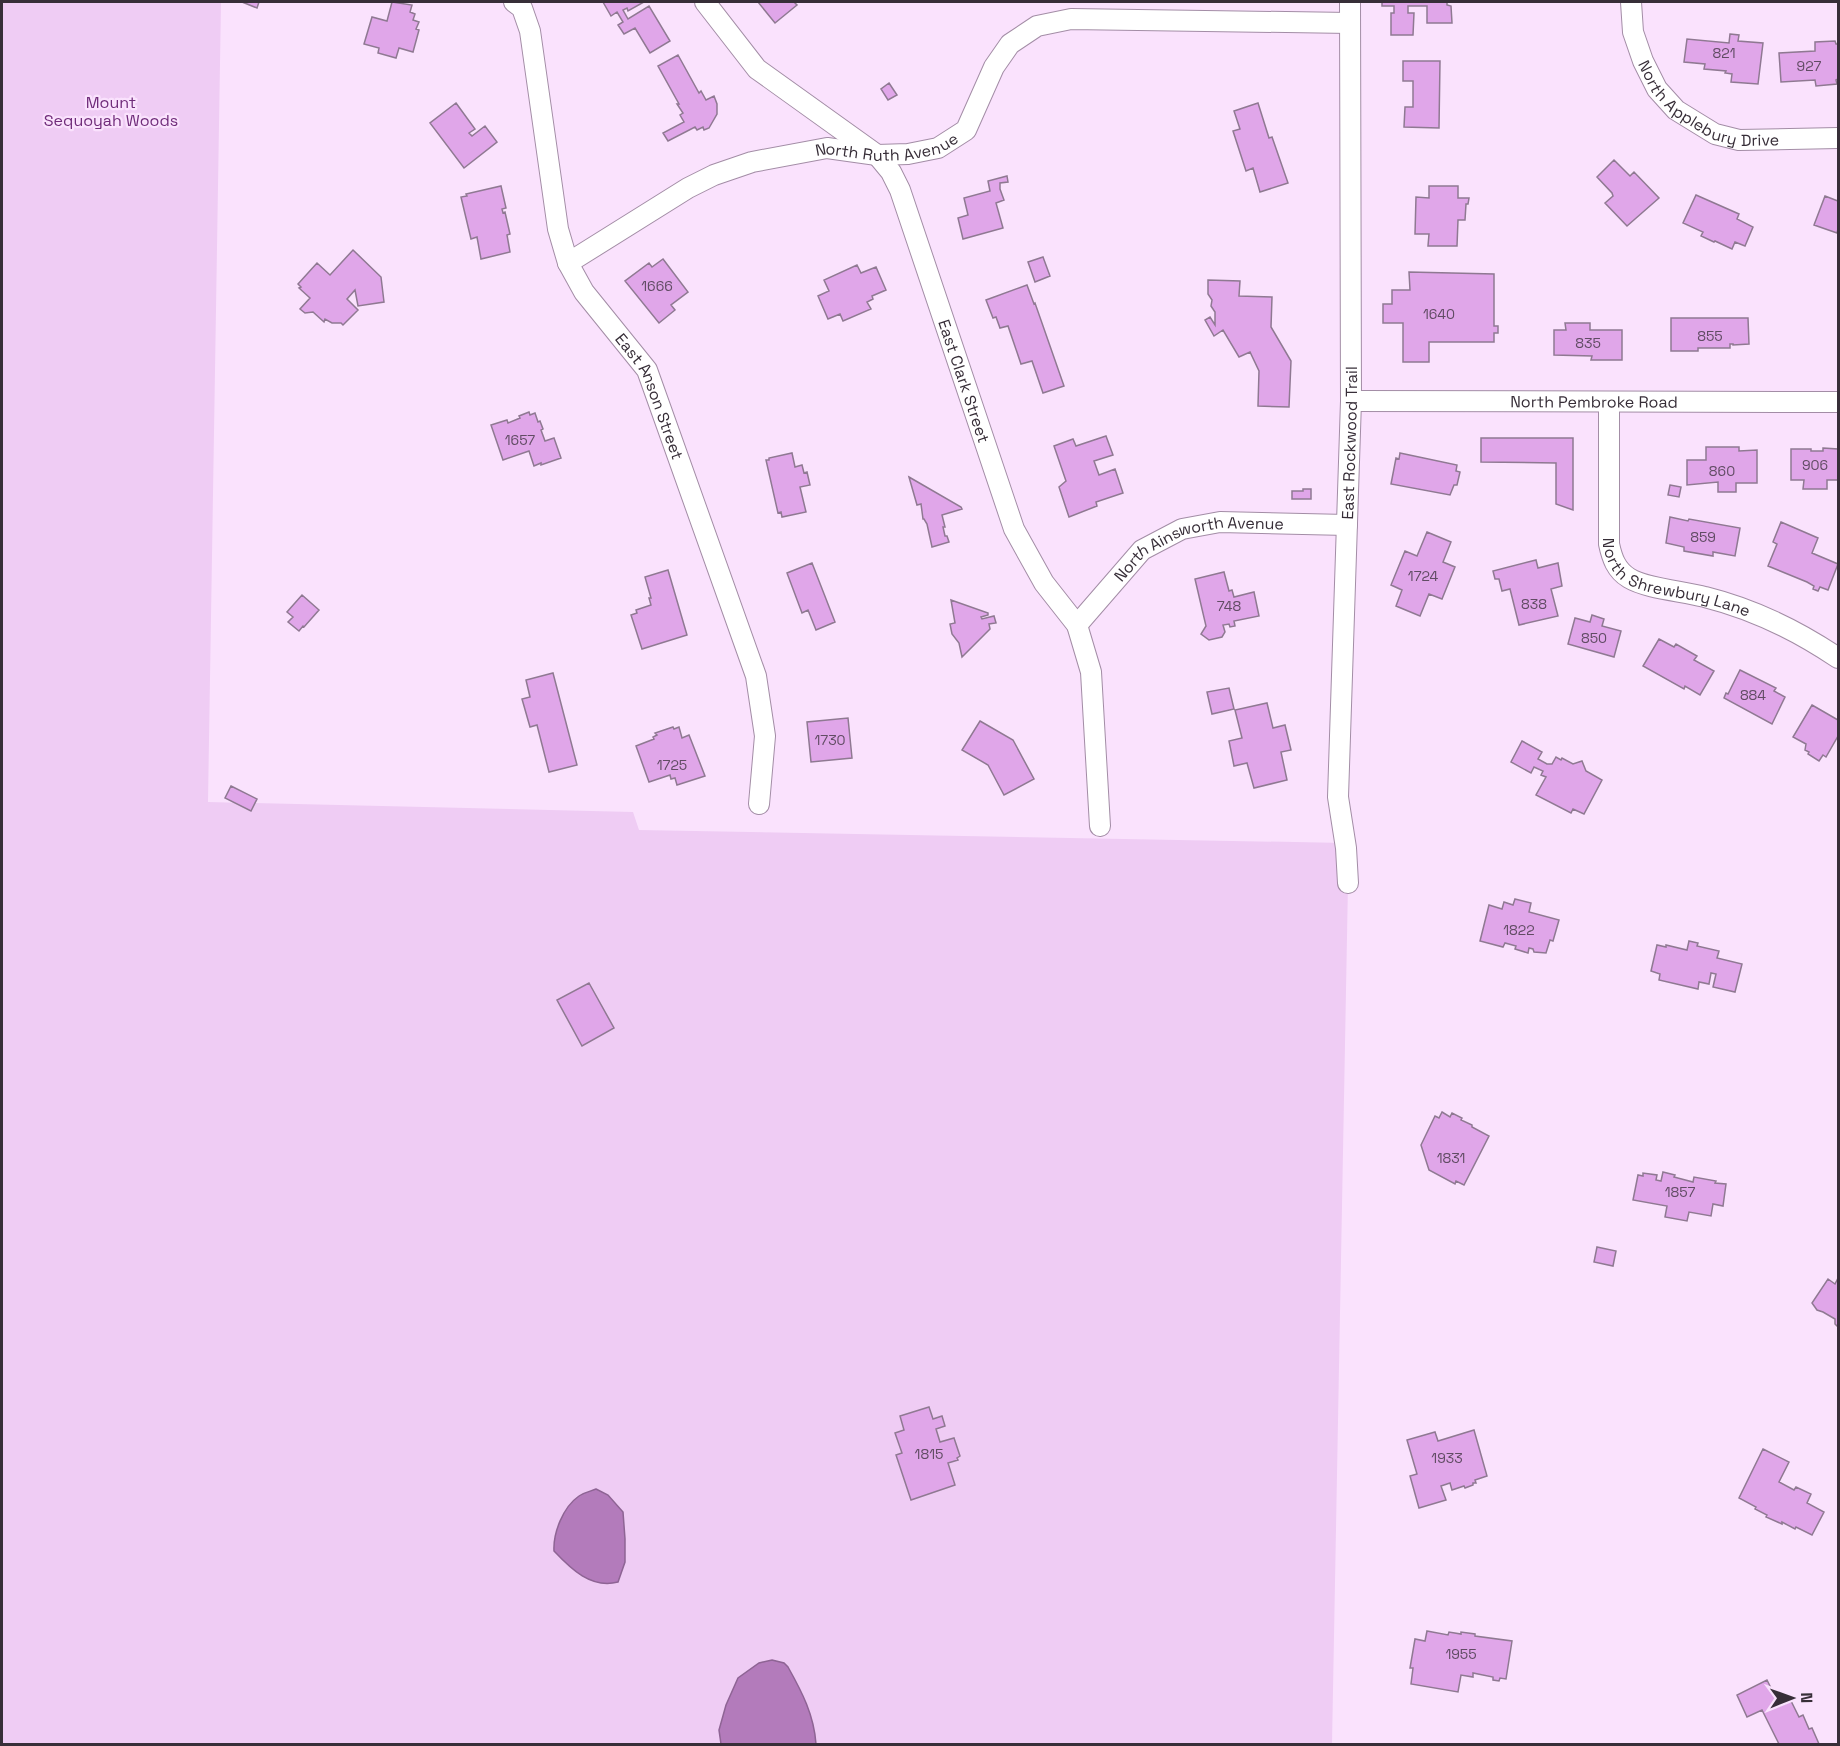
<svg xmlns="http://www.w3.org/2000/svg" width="1840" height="1746" viewBox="0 0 1840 1746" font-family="'Space Grotesk',sans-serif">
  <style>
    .green { fill: #efccf4 }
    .water { fill: #b37bbb; stroke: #8e6494; stroke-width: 1.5 }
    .building { fill: #e0a6e9; stroke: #8f7992; stroke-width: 1.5 }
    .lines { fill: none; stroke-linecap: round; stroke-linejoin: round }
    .minor-casing { stroke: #a38da6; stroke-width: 22 }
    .minor { stroke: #fff; stroke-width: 20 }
    .labels { text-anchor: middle; stroke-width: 4.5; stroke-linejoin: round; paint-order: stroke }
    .number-label { font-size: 14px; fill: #614c64 }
    .street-label { font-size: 16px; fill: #372e38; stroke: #fae2fd }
    .park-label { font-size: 16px; fill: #702c7a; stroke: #fae2fd }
  </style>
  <rect width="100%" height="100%" fill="#fae2fd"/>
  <path class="green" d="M2,2H221L208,802L633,812L639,830L1345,843L1348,883L1332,1744H2Z"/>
  <path class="water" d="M596,1489L608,1495L623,1512L625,1539V1562L618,1582C591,1589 571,1569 554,1551C553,1533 563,1507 579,1496C583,1493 591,1491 596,1489Z
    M772,1660L784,1663L788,1667C802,1692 814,1715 816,1744H721L719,1730L726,1705L738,1678L759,1663Z"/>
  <path class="building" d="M242,2H259L257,8Z
    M392,2L412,5L410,12L415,14L413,20L419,22L416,29L419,30L413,52L399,48L396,58L378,53L379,48L364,44L372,17L387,21Z
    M603,2H644L628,11L627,8L623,10L628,19L649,6L670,41L650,53L635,28L624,34L618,25L623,22L617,12L611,16Z
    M758,2H794L797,5L775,23Z
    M1382,2H1447V5L1451,6L1452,23H1427V6H1408V13H1414L1413,35H1391V13H1394V6H1382Z
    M1730,34L1739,35L1738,41L1763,43L1758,84L1731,82L1732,74L1725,73L1726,71L1704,69L1705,64L1684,62L1687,39L1729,43Z
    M1835,41L1836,44H1838V79L1836,80L1837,84L1816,86L1815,80L1781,82L1779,53L1815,51V42Z
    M678,55L699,93L701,91L706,100L714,96L717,104V114L709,128L704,130L703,127L697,130L695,127L668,141L663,133L684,122L680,115L683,113L677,104H679L658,66Z
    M1403,61H1440L1439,128L1404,127L1405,107H1413V81H1403Z
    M889,83L897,95L888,100L881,89Z
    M456,103L475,129L469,133L472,136L485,126L497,142L464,168L430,123Z
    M1258,103L1269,138L1272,137L1288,183L1260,192L1253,168L1246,171L1233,131L1240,129L1234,111Z
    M1614,160L1630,176L1634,172L1659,198L1627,226L1605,203L1613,196L1612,193L1597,177Z
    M1007,176L1008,182L1000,183V189L1004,200L996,203L1003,228L963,239L958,218L968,215L964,198L990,191L988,181Z
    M501,186L506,208L502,209L503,213L505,212L510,234L507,235L510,252L481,259L477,237L471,239L461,197L467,196L466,194Z
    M1429,186H1458V198H1469L1468,204H1466L1465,220H1458L1457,246H1428L1429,234H1415L1416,197L1429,198Z
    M1696,195L1739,214L1737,219L1753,227L1745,246L1735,242L1732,249L1715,241L1714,242L1701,236L1703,232L1683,223Z
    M1825,196L1838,201V229L1837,233L1814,225Z
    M353,250L381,277L384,302L358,306L355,290L347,299L358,310L343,325L341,323H332L325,319L324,322L313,312L305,313L300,309L310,298L299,288L301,287L298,284L317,263L330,275Z
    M1043,257L1050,276L1035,282L1028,262Z
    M663,259L688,292L671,305L675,310L659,323L625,281L649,263L652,267Z
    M857,265L861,273L876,267L886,290L872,296L873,299L867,302L871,309L843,321L840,314L828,319L818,296L829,291L824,280Z
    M1409,272L1494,274V326H1498V333H1494V342H1429V362H1403V323H1383V304H1392V290H1410Z
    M1208,280L1240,281L1239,296L1272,297L1271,327L1291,361L1289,407L1258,406L1259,371L1250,352L1239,357L1223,330L1214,336L1205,320L1210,317L1215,325V312L1211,306L1212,300L1208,294Z
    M1027,285L1034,304L1035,303L1064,386L1043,393L1032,361L1021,364L1008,326L1000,328L996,317L993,318L986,300Z
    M1671,318H1748L1749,344L1733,345V344H1730V348H1698V351H1671Z
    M1565,323H1590V330H1622V360H1591L1592,356L1554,355V330H1566Z
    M529,412L530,415L535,413L538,422L540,421L543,429L541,430L545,441L554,438L561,458L541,465V463L534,466L529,451L503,460L491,425L507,420L508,423L520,418L519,416Z
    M1106,436L1113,455L1094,461L1099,475L1115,469L1123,493L1096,502L1097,506L1069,517L1059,487L1066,481L1054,446L1073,439L1076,446Z
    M1481,438H1573V510L1556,504V463L1481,462Z
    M1706,447H1739V451L1757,450V483H1736V492H1718V482L1687,485V460H1706Z
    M1823,448L1838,449V480H1827V489H1803L1804,480H1791V449H1811V451H1823Z
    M792,453L795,467L802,465L804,473L807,472L810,485L800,487L806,512L782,517L781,512L778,513L766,460H769V458Z
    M1400,453L1457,465L1456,471L1460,472L1457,485H1454L1450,495L1391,484L1396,458L1399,459Z
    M909,477L961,507L962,509L942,515L945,527H943L945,536H947L949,542L932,547L927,524L924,519H923L921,504L917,505Z
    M1670,485L1681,487L1679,497L1668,495Z
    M1303,489H1311V499H1292V491H1303Z
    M1670,517L1688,521L1689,519L1740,528L1735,556L1713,552V556L1684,551V547L1666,543Z
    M1781,522L1818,538L1812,553L1838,564L1828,590L1820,587L1818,591L1813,589L1814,586L1807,582L1768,566L1777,544L1773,542Z
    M1427,532L1451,542L1443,562L1455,567L1442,599L1429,594L1420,616L1396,606L1402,590L1391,585L1405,551L1417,556Z
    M1536,560L1538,568L1558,563L1562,586L1551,589L1558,616L1519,625L1510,589L1502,591L1499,579H1495L1493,571Z
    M812,563L835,622L816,630L808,610L802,613L787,573Z
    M668,570L687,635L642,649L631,615L637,613L636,610L651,605L649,598H651L645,577Z
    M1224,572L1229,591L1232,590L1234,597L1254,592L1259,616L1234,621L1235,626L1230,627L1229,624L1223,625L1225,632L1222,637L1209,640L1201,634L1206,626L1195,579Z
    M302,595L319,610L304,627L303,626L299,631L288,622L293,617L287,612Z
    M951,600L988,613V615L981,617L982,619L994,616L996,623L989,624L990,629L962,657L959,643L952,634L950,624L955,623Z
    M1592,615L1604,619L1602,626L1621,631L1614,657L1568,644L1575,618L1590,622Z
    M1659,639L1674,647L1676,644L1697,656L1694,660L1714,671L1700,695L1685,686L1684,689L1643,666Z
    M1740,670L1776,688L1774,691L1785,697L1772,724L1724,698L1726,693L1728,694Z
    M553,673L577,765L549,772L537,725L530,727L522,699L530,697L526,680Z
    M1229,688L1234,709L1212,714L1207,692Z
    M1267,703L1273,728L1285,725L1291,750L1281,752L1287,780L1254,788L1247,763L1234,766L1229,741L1242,738L1235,710Z
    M1812,705L1838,720V736L1826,757L1823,755L1819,761L1808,754L1809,752L1805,750L1806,744L1793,737Z
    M848,718L852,758L811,762L807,722Z
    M980,721L1013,740L1034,779L1004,795L988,765L962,750Z
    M673,727L674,729L679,727L682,738L689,735L705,776L677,785L675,778L671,779L670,775L649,782L636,746L654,739L653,737L657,735L655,733Z
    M1522,741L1542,752L1538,759L1547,764H1552L1556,757L1561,760L1562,758L1573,764L1582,761L1586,771L1602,780L1584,814L1573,809L1571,813L1536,795L1546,777L1541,775L1543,771L1534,767L1531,773L1511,762Z
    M231,786L257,799L251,811L225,798Z
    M1515,899L1531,903L1529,912L1559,920L1553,941L1550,940L1546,953L1534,952L1533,949L1529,948L1528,953L1515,949L1516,946L1505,943L1503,947L1480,941L1489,905L1502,909L1504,902L1513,905Z
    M1689,941L1698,943L1697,946L1719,951L1717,958L1742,964L1735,992L1713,987L1716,974L1711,973L1709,984L1699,982L1698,989L1659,980L1660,974L1651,971L1657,945L1666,947V945L1687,950Z
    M589,983L614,1028L582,1046L557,1000Z
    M1442,1112L1450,1117L1452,1113L1462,1118L1461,1120L1472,1125V1127L1489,1136L1464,1185L1456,1181L1455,1184L1429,1170L1421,1145L1435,1116L1439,1118Z
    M1663,1172L1675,1175L1674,1177L1693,1182L1694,1177L1716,1181L1715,1183L1726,1184L1723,1206L1713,1204L1711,1216L1689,1212L1687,1221L1665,1217L1667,1206L1633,1200L1638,1175L1643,1176V1173L1657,1175L1656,1180L1661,1181Z
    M1597,1247L1616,1251L1613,1266L1594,1262Z
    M1838,1278V1327L1835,1324V1319L1823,1312L1817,1310L1812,1303L1828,1279L1835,1284Z
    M929,1407L933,1419L942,1416L945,1426L936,1429L940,1442L954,1438L960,1456L957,1458L958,1460L948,1463L955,1485L911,1500L896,1455L902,1453L895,1433L904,1430L900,1416Z
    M1474,1430L1487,1476L1475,1480L1476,1483H1473V1485L1465,1488L1464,1486L1452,1490L1450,1483L1441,1486L1446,1500L1419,1508L1410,1476L1417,1474L1407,1440L1435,1432L1438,1441Z
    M1763,1449L1789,1462L1779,1482L1794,1490L1796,1487L1811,1494L1807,1503L1824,1512L1812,1535L1796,1527L1795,1529L1782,1522V1524L1766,1517L1767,1515L1755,1509L1756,1507L1739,1498Z
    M1427,1631L1448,1635L1449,1632L1461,1634V1632L1475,1634V1636L1512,1641L1506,1679L1500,1678L1499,1681L1493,1680V1677L1473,1673V1677L1461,1675L1458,1692L1411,1684L1413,1668H1410L1415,1639L1425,1641Z
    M1767,1680L1778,1702L1775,1703L1777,1707L1791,1701L1799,1717L1803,1715L1809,1729L1812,1728L1819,1744H1779L1762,1710L1747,1717L1737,1695Z"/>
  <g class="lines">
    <defs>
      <g id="minor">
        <path id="s1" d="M514,2L522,8L530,31L558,229L568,263L584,292L647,370L756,676L765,736L759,804"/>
        <path id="s2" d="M705,2L757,69L877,155L891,172L900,190L1014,529L1044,583L1077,625L1091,672L1100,826"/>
        <path id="s3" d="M1631,2L1633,32L1643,61L1657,89L1676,110L1715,134L1739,140L1838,138"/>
        <path id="s4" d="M568,263L688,188L714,175L752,162L827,148L877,155L908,154L938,148L966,130L994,67L1010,44L1037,26L1071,19L1350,23"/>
        <path id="s5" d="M1351,401L1838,402"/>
        <path id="s6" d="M1609,402V544C1612,558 1616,570 1629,578C1647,589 1684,591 1705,597C1753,609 1798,631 1838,658"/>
        <path id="s7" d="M1077,625L1142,550L1182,529L1220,522L1347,525"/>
        <path id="s8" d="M1348,883L1346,848L1338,797L1351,401L1350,2"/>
      </g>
    </defs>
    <use href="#minor" class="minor-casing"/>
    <use href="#minor" class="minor"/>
  </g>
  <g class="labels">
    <g class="number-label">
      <text x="1724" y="58">821</text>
      <text x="1809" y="71">927</text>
      <text x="657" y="291">1666</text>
      <text x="1439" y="319">1640</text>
      <text x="1710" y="341">855</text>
      <text x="1588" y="348">835</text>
      <text x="520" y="445">1657</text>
      <text x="1815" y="470">906</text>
      <text x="1722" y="476">860</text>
      <text x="1703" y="542">859</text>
      <text x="1423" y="581">1724</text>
      <text x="1534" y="609">838</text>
      <text x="1229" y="611">748</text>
      <text x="1594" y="643">850</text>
      <text x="1753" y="700">884</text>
      <text x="830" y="745">1730</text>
      <text x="672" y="770">1725</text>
      <text x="1519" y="935">1822</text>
      <text x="1451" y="1163">1831</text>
      <text x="1680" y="1197">1857</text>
      <text x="929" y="1459">1815</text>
      <text x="1447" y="1463">1933</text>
      <text x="1461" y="1659">1955</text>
    </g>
    <g class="street-label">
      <text dy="6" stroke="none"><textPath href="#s3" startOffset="146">North Applebury Drive</textPath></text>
      <text dy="6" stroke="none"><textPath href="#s4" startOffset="348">North Ruth Avenue</textPath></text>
      <text dy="6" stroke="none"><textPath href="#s2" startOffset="476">East Clark Street</textPath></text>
      <text dy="6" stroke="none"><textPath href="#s1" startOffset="428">East Anson Street</textPath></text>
      <text dy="6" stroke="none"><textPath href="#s5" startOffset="243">North Pembroke Road</textPath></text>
      <text dy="6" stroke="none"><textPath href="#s8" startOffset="441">East Rockwood Trail</textPath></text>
      <text dy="6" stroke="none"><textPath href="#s7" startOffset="154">North Ainsworth Avenue</textPath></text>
      <text dy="6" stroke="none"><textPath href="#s6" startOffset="222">North Shrewbury Lane</textPath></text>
    </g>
    <g class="park-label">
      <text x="111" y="108">Mount<tspan x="111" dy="18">Sequoyah Woods</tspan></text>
    </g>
  </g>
  <rect width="1840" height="1746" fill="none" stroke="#372e38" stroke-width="6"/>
  <g transform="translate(1792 1698) rotate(89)" stroke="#fae2fd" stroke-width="4.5" paint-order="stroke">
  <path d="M0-4.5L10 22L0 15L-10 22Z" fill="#372e38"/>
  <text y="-9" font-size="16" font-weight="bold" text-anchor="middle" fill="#372e38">N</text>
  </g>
</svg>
